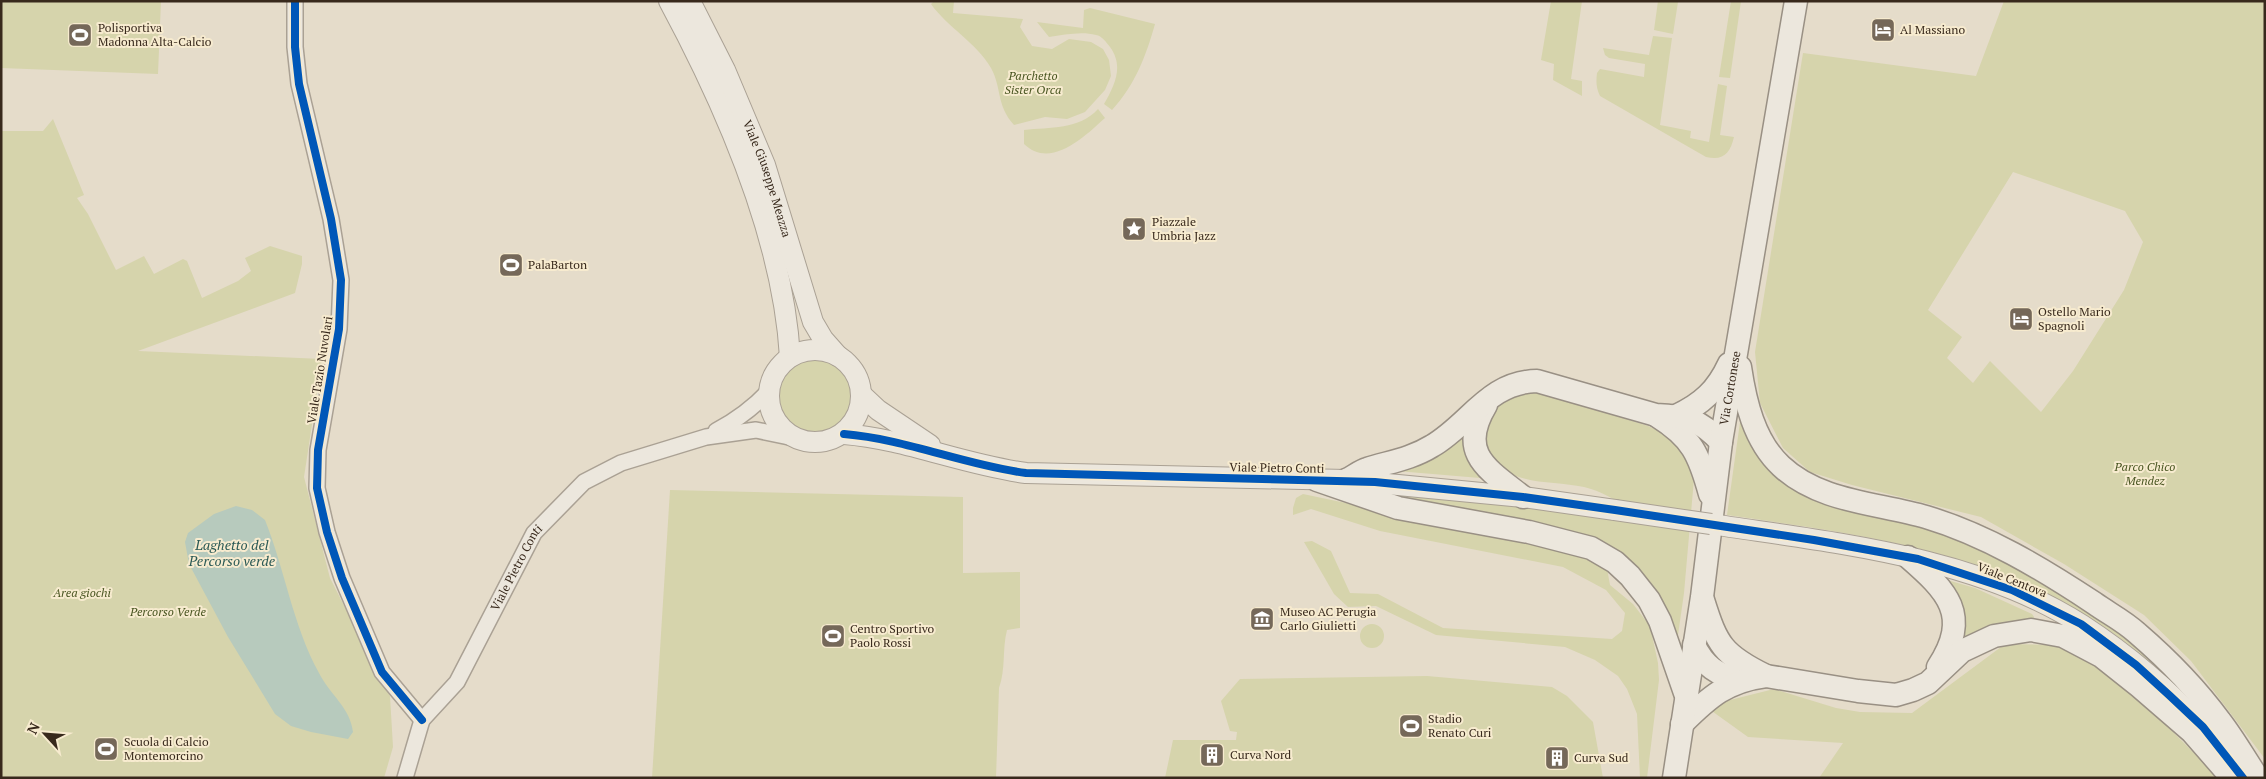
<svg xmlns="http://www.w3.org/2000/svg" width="2266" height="779" viewBox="0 0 2266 779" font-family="'PT Serif',serif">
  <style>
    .green { fill: #d6d4ac; fill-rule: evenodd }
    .water { fill: #b7cabd }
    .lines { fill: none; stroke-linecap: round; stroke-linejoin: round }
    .minor-casing { stroke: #aaa194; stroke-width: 18 }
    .tertiary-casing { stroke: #aaa194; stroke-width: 22 }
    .secondary-casing { stroke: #999084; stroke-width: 25 }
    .minor { stroke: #ece7dd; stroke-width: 15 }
    .tertiary { stroke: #ece7dd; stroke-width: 20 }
    .secondary { stroke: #ece7dd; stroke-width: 22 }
    .tertiary-bridge-casing { stroke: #aaa194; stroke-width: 22; stroke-linecap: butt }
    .tertiary-bridge { stroke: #ece7dd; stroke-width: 20 }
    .cycleway-casing { stroke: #f7ebcf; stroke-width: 11 }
    .cycleway { stroke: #0057b8; stroke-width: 8 }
    .labels { text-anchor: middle; stroke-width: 4; stroke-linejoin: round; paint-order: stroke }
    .poi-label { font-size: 12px; fill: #38291c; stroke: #f7ebcf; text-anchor: start }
    .park-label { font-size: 12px; font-style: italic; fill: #4a5622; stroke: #f7ebcf }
    .street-label { font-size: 12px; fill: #38291c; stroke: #f7ebcf }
    .water-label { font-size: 14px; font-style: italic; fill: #2a5955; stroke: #f7ebcf }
  </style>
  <rect width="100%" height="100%" fill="#e5dcca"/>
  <path class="green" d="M1,1H161L158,74L1,68Z
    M934,1H954L953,13L1023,19L1020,27L1032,46L1052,49L1069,39L1091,42L1103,49L1109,60L1111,76L1105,90L1085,112L1067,119L1045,117L1014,125C996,105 1002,88 991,68C976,42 948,28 931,4Z
    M1551,1H1582L1571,79L1582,81V96L1553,80L1554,64L1541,60Z
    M1658,1L1678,2L1673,34L1654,30Z
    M1731,1H1741L1730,78L1719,77Z
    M2004,1H2265V759L2191,661L2144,615L2064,564L1981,517L1852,485L1810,472L1783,448L1760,403L1755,352L1803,53L1976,76ZM2013,172L2125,211L2143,242L2124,290L2073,371L2041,412L1990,361L1973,383L1947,358L1962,337L1928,310Z
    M1090,8L1155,24C1146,56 1135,85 1112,110L1104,104C1115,85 1124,66 1110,47C1106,42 1102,36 1096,35C1081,31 1064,35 1049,37L1037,22L1083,28L1084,10Z
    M1653,36L1672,38L1660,125L1691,131L1690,138L1709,142L1718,84L1727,86L1720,135L1734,137C1730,153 1724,161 1706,157L1600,96C1596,88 1596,81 1597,73L1600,69L1644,77L1645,64L1609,58L1605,55L1603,48L1649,55Z
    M1098,109L1105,118C1085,136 1051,170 1024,144V130C1050,127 1079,130 1098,109Z
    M53,119L84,195L77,198L88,214L116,270L144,256L154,274L183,259L187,261L202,298L238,281L251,271L245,258L270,246L302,256V264L295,293L138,351L322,359L304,477L330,578L390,696L393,747L384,778H1V131H43Z
    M777 397a38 38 0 1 1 76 0a38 38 0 1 1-76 0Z
    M1538,391L1648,426L1670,436L1689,461L1694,479L1684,593L1678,635L1671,632L1625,560L1376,494L1477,502L1604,518L1629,510C1615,499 1601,491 1584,487C1551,480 1509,487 1489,454C1484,446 1483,436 1480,428L1502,398Z
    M1741,415L1762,453L1931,527L1981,547L2040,578L2129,638L2213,722C2182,693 2152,661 2117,636C2003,552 1863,535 1727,515Z
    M1463,433L1480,478L1397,471Z
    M670,490L963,497V573L1020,572V628L1007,630C1002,649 1006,669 999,688L996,778H652Z
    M1303,494L1560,548L1606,563L1610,585L1633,604L1650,626L1658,663L1659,680L1647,778H1640L1637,714L1627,689L1618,676L1595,660L1565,647L1436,635L1376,606L1348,607L1334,594L1304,542L1312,541L1331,551L1350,593L1378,594L1443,628L1612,639L1622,631L1625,613L1606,590L1563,567L1380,531L1311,509L1293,515V508L1296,498Z
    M1947,580L1975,588L2032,614L2034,617L2033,621L1961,642L1945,582Z
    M1360 636a12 12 0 1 1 24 0a12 12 0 1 1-24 0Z
    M2005,644L2054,645L2091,659L2142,701L2219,778H1819L1843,743L1748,737L1709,709L1730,700L1774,689L1836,708L1860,712L1912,713Z
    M1427,676L1552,687L1567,696L1593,722L1603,778H1165L1173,740H1236L1237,732L1230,731L1221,701L1240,679Z"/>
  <path class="water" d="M236,506L252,510L265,520C285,570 293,626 319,673C330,695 350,707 353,732L348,739L311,732L291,726L275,714L228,637L189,564L185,542L188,533L214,514Z"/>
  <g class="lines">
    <defs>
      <g id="minor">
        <path d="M295,1V47L299,84L331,219L341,280L339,329L318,450L317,488L327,532L342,578L382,672L422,720"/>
        <path d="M716,431C737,420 753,408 769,391"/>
        <path id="s1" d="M405,778L422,720L457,682L534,533L584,482L621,463L706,437L756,430L794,438"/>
      </g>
      <g id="tertiary">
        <path d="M669,1C726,107 783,237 790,357"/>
        <path id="s2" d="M690,1L725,70L765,165L813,322L823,339L838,356"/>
        <circle cx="815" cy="396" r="46"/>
        <path d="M862,395L878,410L930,445"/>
        <path d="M844,434C906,439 964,465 1026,473L1346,480L1523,497L1615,510"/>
        <path d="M1711,524C1834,543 1975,556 2082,625C2125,653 2168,689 2203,728C2217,743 2230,761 2243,778"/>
      </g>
      <g id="secondary">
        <path d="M1740,367C1745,401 1754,441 1781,466C1819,502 1878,503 1926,517C1986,535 2041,568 2094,603C2108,613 2124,621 2137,633C2166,658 2198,691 2220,721C2234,739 2245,759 2258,778"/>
        <path d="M1486,405C1457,453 1487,469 1523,497"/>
        <path d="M1657,416C1692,438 1699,454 1710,494"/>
        <path d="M1676,416C1702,404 1717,390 1729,364"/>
        <path d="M1317,480L1398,508L1529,532L1591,548L1615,562L1630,576L1649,600L1660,621L1685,693"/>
        <path d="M1346,480C1353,477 1360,471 1367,469C1389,462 1411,459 1432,446C1470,424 1488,382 1537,381L1656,415C1687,416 1700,420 1721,442"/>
        <path d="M1908,557C1947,591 1972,615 1938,667"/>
        <path d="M1703,600C1717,645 1723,655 1766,676"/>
        <path d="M1694,645C1704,666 1717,675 1740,680"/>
        <path d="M1682,724C1709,697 1727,681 1766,676L1858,691L1896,695L1913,690L1928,683L1962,651L1994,636L2031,630L2063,636L2101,656L2140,687L2192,732L2232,778"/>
        <path id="s3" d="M1674,778L1702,597L1721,442L1796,1"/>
      </g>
    </defs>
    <use href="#minor" class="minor-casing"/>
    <use href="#tertiary" class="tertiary-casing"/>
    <use href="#secondary" class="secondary-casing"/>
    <use href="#minor" class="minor"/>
    <use href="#tertiary" class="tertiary"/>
    <use href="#secondary" class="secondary"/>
    <defs>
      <path id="tertiary-bridge" d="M1615,510L1711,524"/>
    </defs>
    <use href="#tertiary-bridge" class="tertiary-bridge-casing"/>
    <use href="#tertiary-bridge" class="tertiary-bridge"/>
    <defs>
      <path id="cycleway" d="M295,1V47L299,84L331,219L341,280L339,329L318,450L317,488L327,532L342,578L382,672L422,720
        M844,434C906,439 964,465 1026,473L1375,482L1523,497L1615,510L1814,540L1918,559L2012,590L2081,624L2136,665L2169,695L2203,727L2243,778"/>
    </defs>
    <use href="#cycleway" class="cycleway-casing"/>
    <use href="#cycleway" class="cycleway"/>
  </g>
  <defs>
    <symbol id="hotel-square" viewBox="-11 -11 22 22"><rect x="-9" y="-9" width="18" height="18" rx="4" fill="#756859" stroke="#f7ebcf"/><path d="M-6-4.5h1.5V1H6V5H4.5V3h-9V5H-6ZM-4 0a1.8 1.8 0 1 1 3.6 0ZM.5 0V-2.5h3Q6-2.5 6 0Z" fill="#fff"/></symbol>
    <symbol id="stadium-square" viewBox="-11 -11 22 22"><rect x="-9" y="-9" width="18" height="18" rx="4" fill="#756859" stroke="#f7ebcf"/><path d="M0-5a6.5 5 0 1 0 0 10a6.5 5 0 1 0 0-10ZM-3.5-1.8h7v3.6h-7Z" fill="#fff"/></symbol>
    <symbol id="sight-square" viewBox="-11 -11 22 22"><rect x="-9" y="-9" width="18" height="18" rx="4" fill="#756859" stroke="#f7ebcf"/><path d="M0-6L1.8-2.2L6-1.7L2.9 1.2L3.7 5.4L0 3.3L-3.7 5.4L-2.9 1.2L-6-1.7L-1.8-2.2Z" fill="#fff"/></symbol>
    <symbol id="museum-square" viewBox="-11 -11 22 22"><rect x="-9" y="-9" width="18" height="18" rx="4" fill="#756859" stroke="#f7ebcf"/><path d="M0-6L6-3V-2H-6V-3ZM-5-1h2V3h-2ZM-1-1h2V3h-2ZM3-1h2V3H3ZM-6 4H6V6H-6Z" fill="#fff"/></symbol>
    <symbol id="building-square" viewBox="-11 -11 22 22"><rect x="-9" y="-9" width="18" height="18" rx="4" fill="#756859" stroke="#f7ebcf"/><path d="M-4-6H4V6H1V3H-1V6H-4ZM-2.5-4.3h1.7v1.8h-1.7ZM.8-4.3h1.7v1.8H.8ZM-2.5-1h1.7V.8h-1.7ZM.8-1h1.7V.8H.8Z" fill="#fff"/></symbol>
  </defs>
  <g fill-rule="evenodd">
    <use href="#hotel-square" x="1869" y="16" width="28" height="28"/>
    <use href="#stadium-square" x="66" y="21" width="28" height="28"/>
    <use href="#sight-square" x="1120" y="215" width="28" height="28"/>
    <use href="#stadium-square" x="497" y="251" width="28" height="28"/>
    <use href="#hotel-square" x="2007" y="305" width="28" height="28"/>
    <use href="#museum-square" x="1248" y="605" width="28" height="28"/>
    <use href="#stadium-square" x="819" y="622" width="28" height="28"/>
    <use href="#stadium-square" x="1397" y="712" width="28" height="28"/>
    <use href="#stadium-square" x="92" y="735" width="28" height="28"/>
    <use href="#building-square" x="1198" y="741" width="28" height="28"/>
    <use href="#building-square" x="1543" y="744" width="28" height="28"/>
  </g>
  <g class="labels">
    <g class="poi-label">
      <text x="98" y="32">Polisportiva<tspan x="98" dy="14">Madonna Alta-Calcio</tspan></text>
      <text x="1900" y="34">Al Massiano</text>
      <text x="1152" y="226">Piazzale<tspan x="1152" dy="14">Umbria Jazz</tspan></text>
      <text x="528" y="269">PalaBarton</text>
      <text x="2038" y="316">Ostello Mario<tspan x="2038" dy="14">Spagnoli</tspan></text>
      <text x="1280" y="616">Museo AC Perugia<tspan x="1280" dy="14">Carlo Giulietti</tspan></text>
      <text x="850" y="633">Centro Sportivo<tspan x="850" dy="14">Paolo Rossi</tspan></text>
      <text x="1428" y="723">Stadio<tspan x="1428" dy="14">Renato Curi</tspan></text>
      <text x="124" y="746">Scuola di Calcio<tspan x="124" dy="14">Montemorcino</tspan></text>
      <text x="1230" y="759">Curva Nord</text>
      <text x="1574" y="762">Curva Sud</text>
    </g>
    <g class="park-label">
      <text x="1033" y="80">Parchetto<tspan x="1033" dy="14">Sister Orca</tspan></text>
      <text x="2145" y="471">Parco Chico<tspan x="2145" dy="14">Mendez</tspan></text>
      <text x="82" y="597">Area giochi</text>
      <text x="168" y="616">Percorso Verde</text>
    </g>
    <g class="street-label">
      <text dy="4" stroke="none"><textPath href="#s2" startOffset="194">Viale Giuseppe Meazza</textPath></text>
      <text transform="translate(320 370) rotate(-81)" y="4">Viale Tazio Nuvolari</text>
      <text dy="4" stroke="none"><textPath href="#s3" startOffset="394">Via Cortonese</textPath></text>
      <text transform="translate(1277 468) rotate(1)" y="4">Viale Pietro Conti</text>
      <text dy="4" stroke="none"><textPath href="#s1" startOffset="241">Viale Pietro Conti</textPath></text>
      <text transform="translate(2012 580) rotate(22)" y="4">Viale Centova</text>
    </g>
    <g class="water-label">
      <text x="232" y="550">Laghetto del<tspan x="232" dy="16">Percorso verde</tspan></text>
    </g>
  </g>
  <rect width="2266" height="779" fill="none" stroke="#38291c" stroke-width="5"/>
  <g transform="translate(45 734) rotate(296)" stroke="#f7ebcf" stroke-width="4" paint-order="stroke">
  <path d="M0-4L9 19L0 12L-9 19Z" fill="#38291c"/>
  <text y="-8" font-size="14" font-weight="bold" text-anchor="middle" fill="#38291c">N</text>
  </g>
</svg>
